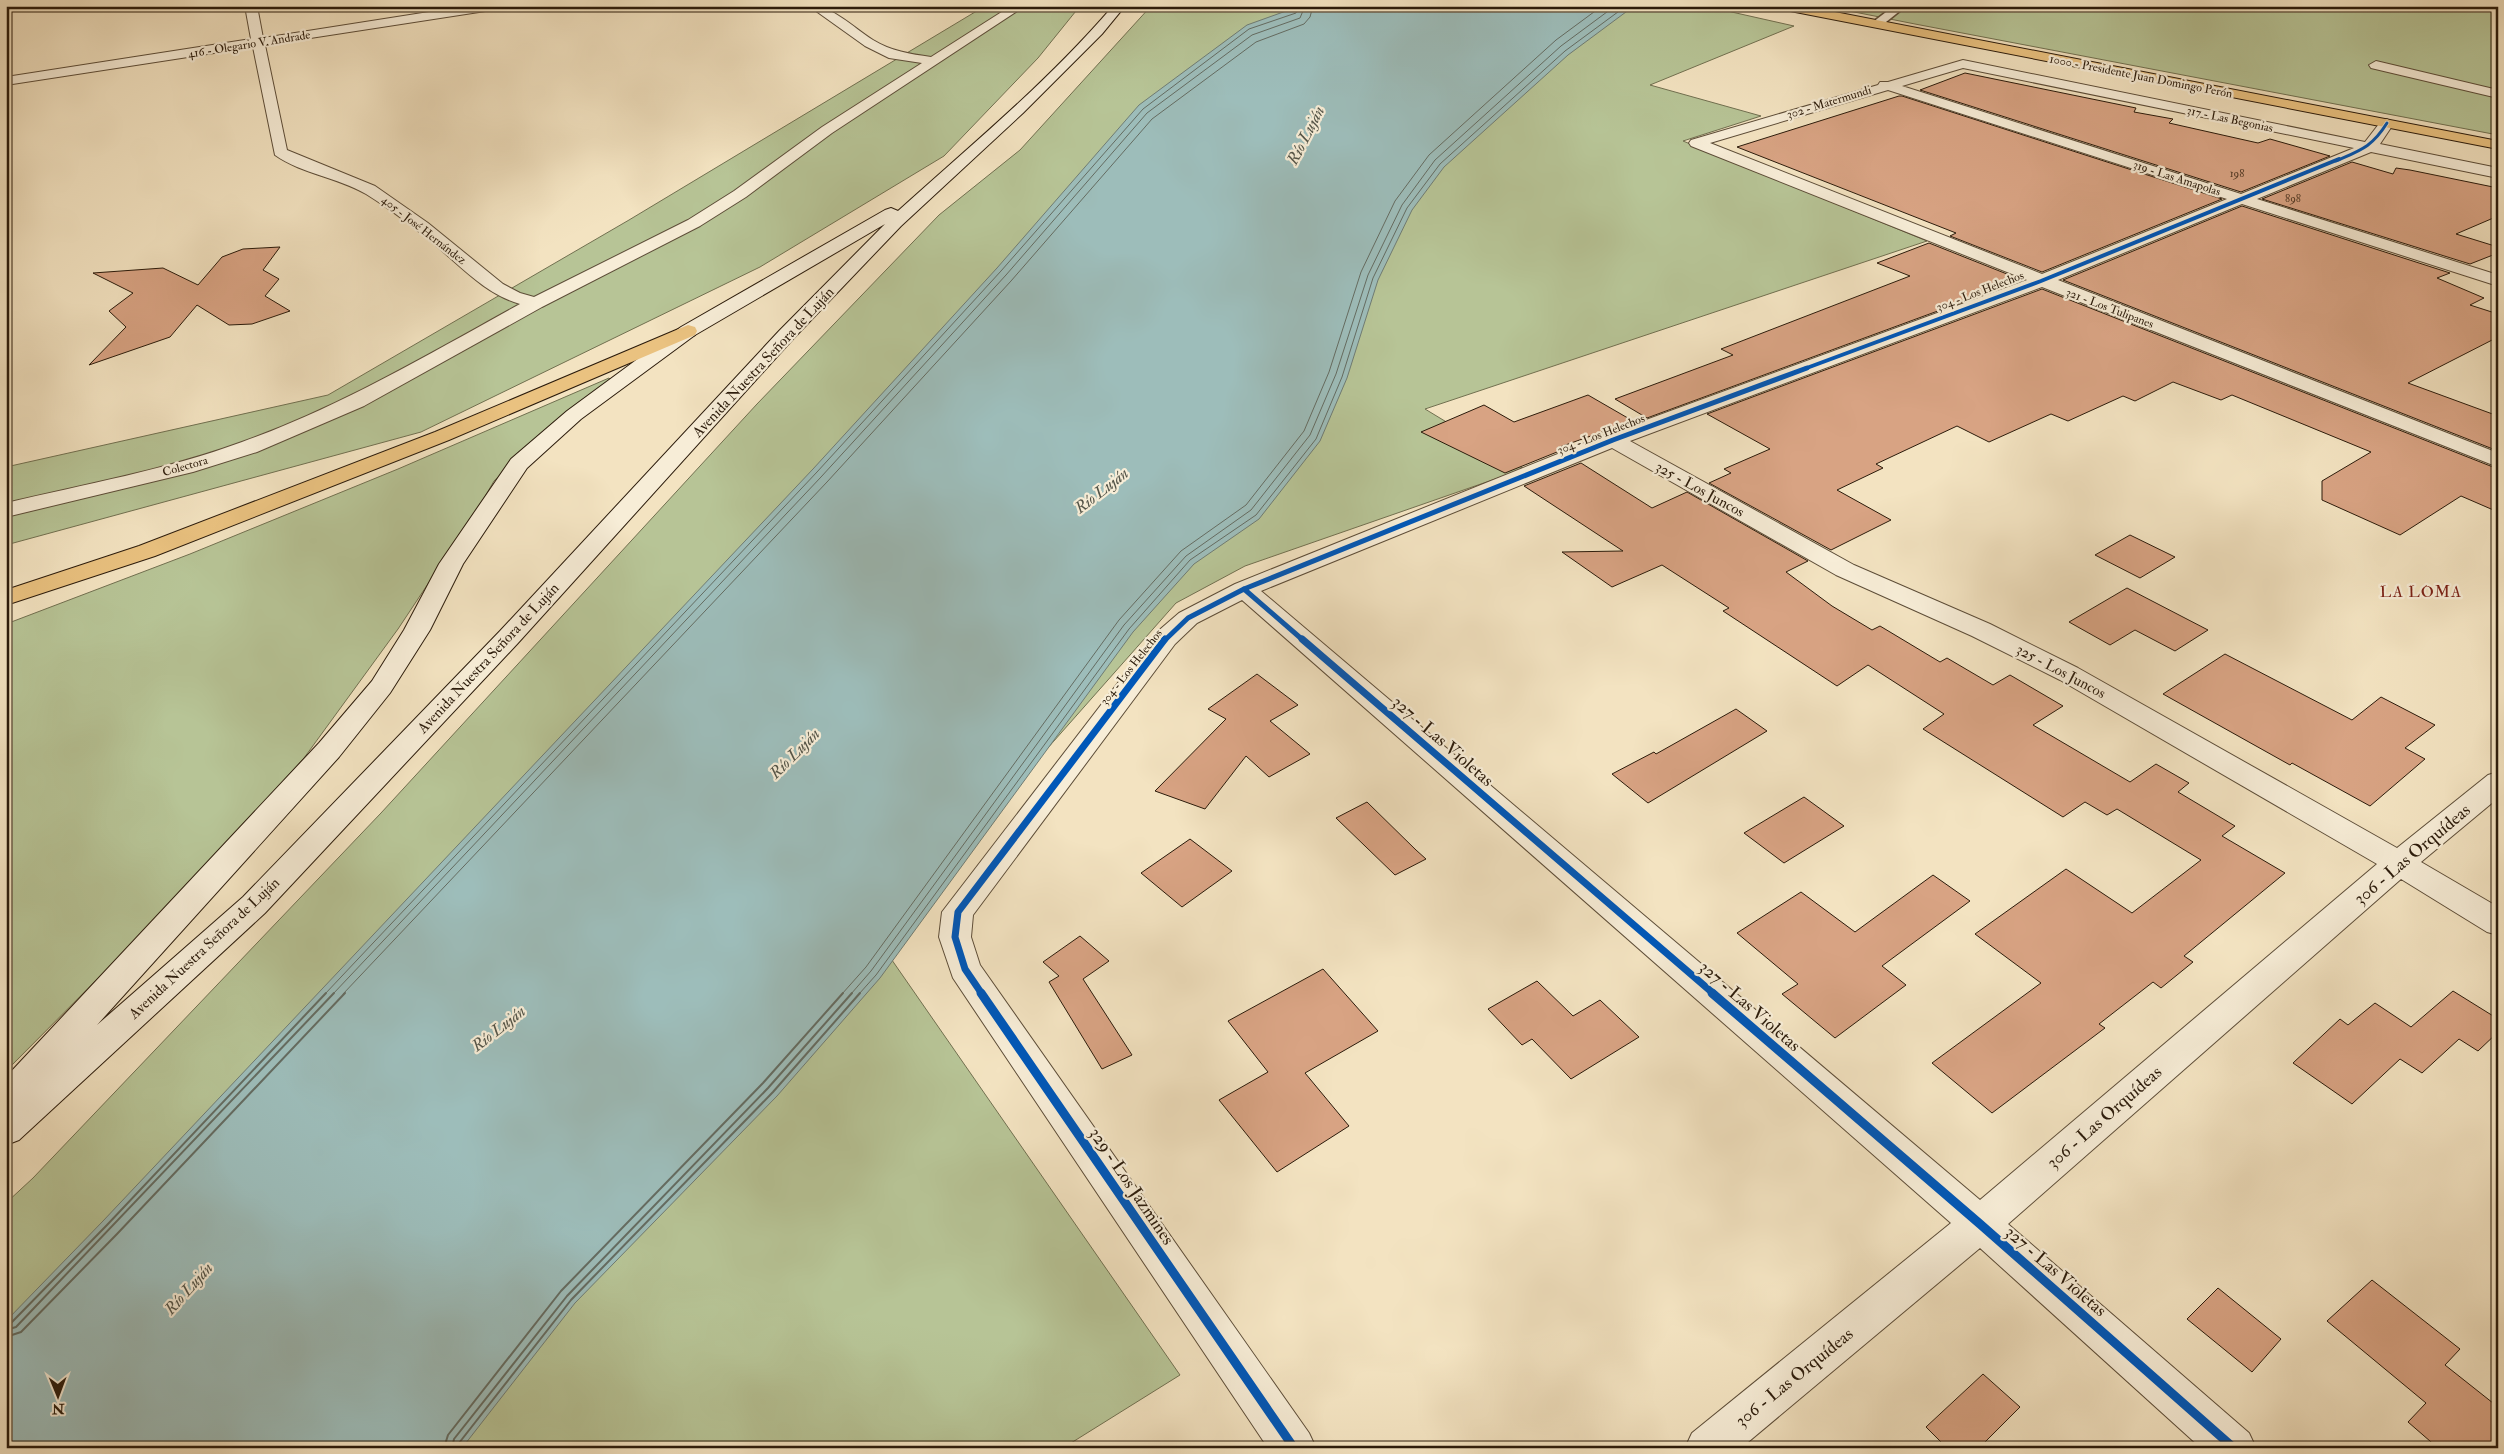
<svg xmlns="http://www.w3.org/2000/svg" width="2504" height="1454" viewBox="0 0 2504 1454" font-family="'IM FELL Double Pica',serif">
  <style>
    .green { fill: #b7c496; stroke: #717050 }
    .water { fill: #9dbdba; stroke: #6f7c74 }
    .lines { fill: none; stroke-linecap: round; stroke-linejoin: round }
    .shore-far1 { stroke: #646c62; stroke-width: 1 }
    .shore { stroke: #646c62; stroke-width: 2 }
    .building { fill: #d8a383; stroke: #2b1b0b }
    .service-casing { stroke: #5d4d38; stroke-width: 3 }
    .minor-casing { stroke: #5d4d38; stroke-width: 2 }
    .secondary-casing { stroke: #2b1b0b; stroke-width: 2 }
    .primary-casing { stroke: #2b1b0b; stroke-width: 2 }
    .motorway-casing { stroke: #2b1b0b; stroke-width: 2 }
    .service { fill: #f7edd7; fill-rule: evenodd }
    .minor { fill: #f7edd7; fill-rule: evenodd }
    .secondary { fill: #f7edd7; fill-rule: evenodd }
    .primary { fill: #eac280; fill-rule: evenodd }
    .motorway { fill: #eac280; fill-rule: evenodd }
    .cycleway-far4-casing { stroke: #f7edd7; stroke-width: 4.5 }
    .cycleway-far3-casing { stroke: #f7edd7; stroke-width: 5.5 }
    .cycleway-far2-casing { stroke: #f7edd7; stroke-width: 8 }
    .cycleway-far1-casing { stroke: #f7edd7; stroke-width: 10 }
    .cycleway-casing { stroke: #f7edd7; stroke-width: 12 }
    .cycleway-far4 { stroke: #0057b8; stroke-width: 3 }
    .cycleway-far3 { stroke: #0057b8; stroke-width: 4 }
    .cycleway-far2 { stroke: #0057b8; stroke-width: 5 }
    .cycleway-far1 { stroke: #0057b8; stroke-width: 7 }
    .cycleway { stroke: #0057b8; stroke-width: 9 }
    .labels { text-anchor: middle; stroke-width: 4.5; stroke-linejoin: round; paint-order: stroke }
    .far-number-label { font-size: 11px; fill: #563d29 }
    .far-street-label { font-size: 12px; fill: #2b1b0b; stroke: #f7edd7 }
    .street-label { font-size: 15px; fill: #2b1b0b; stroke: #f7edd7 }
    .water-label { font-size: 16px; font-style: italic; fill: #535448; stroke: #f7edd7 }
    .neighbourhood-label { font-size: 16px; letter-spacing: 1px; fill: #7a1f14; stroke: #f7edd7 }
    .near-street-label { font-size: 18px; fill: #2b1b0b; stroke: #f7edd7 }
  </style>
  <rect width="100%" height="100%" fill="#f3e3c1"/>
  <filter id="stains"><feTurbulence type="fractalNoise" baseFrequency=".004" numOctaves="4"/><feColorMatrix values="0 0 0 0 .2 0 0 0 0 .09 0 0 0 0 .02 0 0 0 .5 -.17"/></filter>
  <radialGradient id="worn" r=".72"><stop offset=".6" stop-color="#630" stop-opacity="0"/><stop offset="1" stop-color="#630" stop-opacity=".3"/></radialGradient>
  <path class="green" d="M985,6H1080L1038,58L944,156L760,267L421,432L6,545V467L328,395L629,220Z
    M1151,6H1362L6,1404V1203L33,1178L381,813L757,404L939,215L1020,150Z
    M1559,6H1705L1794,26L1650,85L1761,116L1683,141L1927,241L1425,409L1524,469L1245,566L1176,603L878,940L1180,1375L1063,1448H331L1372,218Z
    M1824,6H2498V135L1915,24Z
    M609,378L612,381L529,445L494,481L477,510L398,629L304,758L168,908L6,1071V624L190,554L398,469Z"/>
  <path class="water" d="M1300,6H1634L1568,55L1444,167L1412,210L1378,280L1347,378L1320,441L1259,519L1194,564L1133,632L880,978L777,1096L575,1303L462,1448H6V1321L103,1221L813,469L997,268L1139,105L1247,25Z"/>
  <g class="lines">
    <path class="shore-far1" d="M325,994L817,472L1001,271L1143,109L1249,29L1296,13L1299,6
      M333,994L821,477L1006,275L1147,113L1252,35L1300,18L1305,6
      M343,994L827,482L1011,281L1152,119L1256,42L1304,24L1310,17L1313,6
      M842,994L866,967L1119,620L1181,551L1246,505L1304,431L1329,372L1361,272L1395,201L1429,155L1556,40L1602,6
      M851,994L871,971L1124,625L1186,556L1251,510L1310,435L1336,374L1368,275L1402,205L1435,160L1561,46L1615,6
      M859,994L876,975L1129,629L1190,560L1256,515L1316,439L1342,377L1373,278L1407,208L1440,164L1565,51L1626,6"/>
    <path class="shore" d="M6,1324L12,1322L107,1225L326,993
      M6,1330L16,1327L334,993
      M6,1337L21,1332L117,1234L345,993
      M444,1448L448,1435L561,1291L763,1083L843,993
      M452,1448L454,1439L567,1296L768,1088L852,993
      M458,1448L459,1443L571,1300L773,1092L860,993"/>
  </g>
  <path class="building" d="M1965,73L2136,108L2134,112L2173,119L2169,123L2258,143L2270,139L2330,156L2241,192L1920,90Z
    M1899,96H1902L2222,199L2042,272L1950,236L1956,233L1737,147Z
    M2352,162L2393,174L2396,168L2410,170L2498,188V216L2456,234L2498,247V253L2470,264L2262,199Z
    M2242,206L2450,273L2437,278L2484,298L2470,305L2498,314V337L2408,383L2498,416V451L2063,280Z
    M1929,243L2022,280L1647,418L1615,399L1733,355L1721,349L1910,276L1877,263Z
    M280,247L263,270L279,279L265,296L290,311L252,324L229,325L197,305L170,337L89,365L126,327L109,311L133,293L93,273L163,268L198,285L222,257L243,249Z
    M2042,289L2498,469V512L2461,496L2400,535L2322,500V481L2371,452L2232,395L2221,400L2173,382L2135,401L2123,396L2068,421L2051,414L1989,442L1957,426L1876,464L1883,468L1837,490L1891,520L1831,550L1709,483L1731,473L1724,469L1770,449L1707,414Z
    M1588,395L1633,421L1557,448L1562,450L1505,473L1421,432L1484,405L1514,422Z
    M1581,463L1652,508L1687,492L1808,561L1786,572L1832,606L1872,630L1880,626L1940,662L1947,658L1993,685L2010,675L2063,706L2033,725L2130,782L2156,764L2189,783L2178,792L2235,826L2222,836L2285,873L2184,956L2193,962L2161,988L2153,982L2099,1024L2105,1028L1992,1113L1932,1063L2041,983L1975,934L2066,869L2132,913L2201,860L2117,809L2107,815L2085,802L2063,817L1923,729L1944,714L1868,665L1837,686L1723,611L1729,608L1662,565L1612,587L1562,552L1623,551L1524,486Z
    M2130,535L2175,557L2140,578L2095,555Z
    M2127,588L2208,630L2175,651L2135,630L2110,645L2069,622Z
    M2225,654L2352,720L2381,697L2435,725L2405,748L2425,759L2370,806L2292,763L2290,765L2163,694Z
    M1257,674L1298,705L1270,721L1310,754L1269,777L1246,756L1205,809L1155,791L1226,719L1208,709Z
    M1736,709L1767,731L1648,803L1612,774L1654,752L1656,754Z
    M1804,797L1844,826L1784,863L1744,833Z
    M1367,802L1416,850L1426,859L1395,875L1336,818Z
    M1190,839L1232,871L1182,907L1141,873Z
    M1933,875L1970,901L1882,966L1906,985L1835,1038L1782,994L1798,984L1737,933L1801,892L1855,932Z
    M1080,936L1109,961L1083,979L1132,1055L1102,1069L1049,982L1059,976L1043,962Z
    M1323,969L1378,1031L1305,1073L1349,1126L1277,1172L1219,1100L1268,1072L1228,1021Z
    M1537,981L1573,1016L1600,1000L1639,1037L1571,1079L1532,1039L1522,1045L1488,1009Z
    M2453,991L2498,1019V1032L2478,1051L2459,1039L2422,1073L2400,1059L2352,1104L2293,1063L2340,1019L2348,1025L2375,1003L2411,1027Z
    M2372,1280L2460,1349L2445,1365L2498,1407V1448H2438L2408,1422L2426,1403L2327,1321Z
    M2218,1288L2281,1339L2252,1372L2187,1319Z
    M1983,1374L2020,1407L1979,1448H1947L1926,1427Z"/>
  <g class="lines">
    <defs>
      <path id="service" d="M1894,6H1906L1881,26H1873V22Z"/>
      <path id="minor" d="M245,6H257L263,38L467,6H498L492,10L265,45L287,150L375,186L428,223L503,284L520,293L534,297L688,220L734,191L822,127L922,63L889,58L865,46L809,6C834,6 852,27 873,40C891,51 910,54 931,57L1011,6H1025L832,133L746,197L700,226L542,307L364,406L257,452L193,472L6,517V503C85,484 166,470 242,442C340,407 429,354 520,304C488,295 464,270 439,248C416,229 392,210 366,194C337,177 302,174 275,155L253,47L6,85V77L251,39Z
        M1963,60L2365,142L2382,120L2387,119L2394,123L2380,144L2498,168V178L2371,152L2257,199L2498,275V286L2242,204L2058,280L2498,453V467L2042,287L1630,441L1854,565L1990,624L2078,668L2397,848L2488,775L2498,772V798L2421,862L2498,907V935L2487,932L2401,879L2008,1224L2249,1433L2256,1448H2201L1980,1248L1741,1448H1685L1692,1433L1951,1223L1242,600L1197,623L1175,644L973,915L971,937L980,965L1309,1433L1316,1448H1268L953,978L939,937L942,912L1157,632L1179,613L1235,584L1605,435L2027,280L1691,146L1689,143L1691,140L1878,85L1880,82H1888ZM1963,68L2354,148L2241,194L1902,86ZM1888,90L2227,199L2042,274L1710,143ZM1612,448L1836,575L1972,636L2060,680L2377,864L1980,1200L1261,591Z
        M2376,61L2498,90V98L2371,68L2369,65Z"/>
      <path id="secondary" d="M1113,6H1125L1102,34L1023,113L901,226L793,339L518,643L265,913L19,1140L6,1145V1077L319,743L372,681L404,630L439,564L511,459L567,411L681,327L885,210L891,208L898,211C971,145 1049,81 1113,6ZM885,224L779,331L500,631L243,897L97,1025L339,757L390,693L430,630L463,564L527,468L581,419L695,335Z"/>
      <path id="primary" d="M1779,6H1804L2498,141V149L1785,10Z"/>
      <path id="motorway" d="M688,325L695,327L697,331L695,335L449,440L155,556L6,605V590L139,546L435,432Z"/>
    </defs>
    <use href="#service" class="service-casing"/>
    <use href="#minor" class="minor-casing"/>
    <use href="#secondary" class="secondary-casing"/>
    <use href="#primary" class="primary-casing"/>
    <use href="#motorway" class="motorway-casing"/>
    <use href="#service" class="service"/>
    <use href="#minor" class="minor"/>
    <use href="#secondary" class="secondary"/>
    <use href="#primary" class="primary"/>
    <use href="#motorway" class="motorway"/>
    <defs>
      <path id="cycleway-far4" d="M2336,161C2361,150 2372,147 2387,123"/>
      <path id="cycleway-far3" d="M1804,369L2041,281L2339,159"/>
      <path id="cycleway-far2" d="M1244,589L1304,641
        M1164,641L1188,618L1244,589L1613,440L1807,368"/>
      <path id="cycleway-far1" d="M1302,639L1714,994
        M982,994L965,969L955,937L958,912L1165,639"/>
      <path id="cycleway" d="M981,993L1294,1448
        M1712,993L1980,1224L2234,1448"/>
    </defs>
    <use href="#cycleway-far4" class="cycleway-far4-casing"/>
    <use href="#cycleway-far3" class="cycleway-far3-casing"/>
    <use href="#cycleway-far2" class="cycleway-far2-casing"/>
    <use href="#cycleway-far1" class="cycleway-far1-casing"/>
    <use href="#cycleway" class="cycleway-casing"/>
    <use href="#cycleway-far4" class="cycleway-far4"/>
    <use href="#cycleway-far3" class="cycleway-far3"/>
    <use href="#cycleway-far2" class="cycleway-far2"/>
    <use href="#cycleway-far1" class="cycleway-far1"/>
    <use href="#cycleway" class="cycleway"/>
  </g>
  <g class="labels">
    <g class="far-number-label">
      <text x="2237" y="177">198</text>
      <text x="2293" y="202">898</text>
    </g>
    <g class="far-street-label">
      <text transform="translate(249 44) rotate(-9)" y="4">416 - Olegario V. Andrade</text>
      <text transform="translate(2141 76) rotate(11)" y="4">1000 - Presidente Juan Domingo Perón</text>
      <text transform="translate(1829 102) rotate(-17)" y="4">302 - Matermundi</text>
      <text transform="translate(2230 119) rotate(12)" y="4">317 - Las Begonias</text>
      <text transform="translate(2177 178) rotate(18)" y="4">319 - Las Amapolas</text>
      <text transform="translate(424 230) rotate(38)" y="4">405 - José Hernández</text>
      <text transform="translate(1980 291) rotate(-21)" y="4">304 - Los Helechos</text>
      <text transform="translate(2110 308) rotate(21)" y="4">321 - Los Tulipanes</text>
      <text transform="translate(1601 434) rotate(-21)" y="4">304 - Los Helechos</text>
      <text transform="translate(185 466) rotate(-16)" y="4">Colectora</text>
      <text transform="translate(1131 667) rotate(-52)" y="4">304 - Los Helechos</text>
    </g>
    <g class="street-label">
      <text transform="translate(763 362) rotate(-47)" y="5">Avenida Nuestra Señora de Luján</text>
      <text transform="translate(1700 489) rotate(29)" y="5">325 - Los Juncos</text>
      <text transform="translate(488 658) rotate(-47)" y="5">Avenida Nuestra Señora de Luján</text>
      <text transform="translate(2061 671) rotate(28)" y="5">325 - Los Juncos</text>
      <text transform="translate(204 948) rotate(-43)" y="5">Avenida Nuestra Señora de Luján</text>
    </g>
    <g class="water-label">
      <text transform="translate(1305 135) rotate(-63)" y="6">Río Luján</text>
      <text transform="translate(1101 490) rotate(-38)" y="6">Río Luján</text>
      <text transform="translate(794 753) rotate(-45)" y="6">Río Luján</text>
      <text transform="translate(498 1028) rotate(-38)" y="6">Río Luján</text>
      <text transform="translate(188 1288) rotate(-48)" y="6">Río Luján</text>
    </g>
    <g class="neighbourhood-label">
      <text x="2421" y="597">LA LOMA</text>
    </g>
    <g class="near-street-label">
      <text transform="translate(1443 741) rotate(41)" y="6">327 - Las Violetas</text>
      <text transform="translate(2412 854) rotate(-40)" y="6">306 - Las Orquídeas</text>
      <text transform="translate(1750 1006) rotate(41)" y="6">327 - Las Violetas</text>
      <text transform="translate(2104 1117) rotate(-41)" y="6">306 - Las Orquídeas</text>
      <text transform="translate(1132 1186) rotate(56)" y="6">329 - Los Jazmines</text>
      <text transform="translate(2056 1271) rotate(41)" y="6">327 - Las Violetas</text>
      <text transform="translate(1794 1377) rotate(-39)" y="6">306 - Las Orquídeas</text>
    </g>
  </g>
  <rect width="2504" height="1454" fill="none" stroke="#f3e3c1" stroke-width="25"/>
  <rect x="8" y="8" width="2489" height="1439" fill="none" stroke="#2b1b0b" stroke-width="2.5"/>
  <rect x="12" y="12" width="2479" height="1429" fill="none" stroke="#2b1b0b"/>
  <g transform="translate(58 1396) rotate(179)" stroke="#f7edd7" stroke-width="4" paint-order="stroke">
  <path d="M0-4L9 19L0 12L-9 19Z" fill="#2b1b0b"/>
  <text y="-8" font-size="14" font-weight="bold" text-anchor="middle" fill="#2b1b0b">N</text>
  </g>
  <rect width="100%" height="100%" filter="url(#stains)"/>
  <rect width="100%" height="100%" fill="url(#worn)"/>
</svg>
